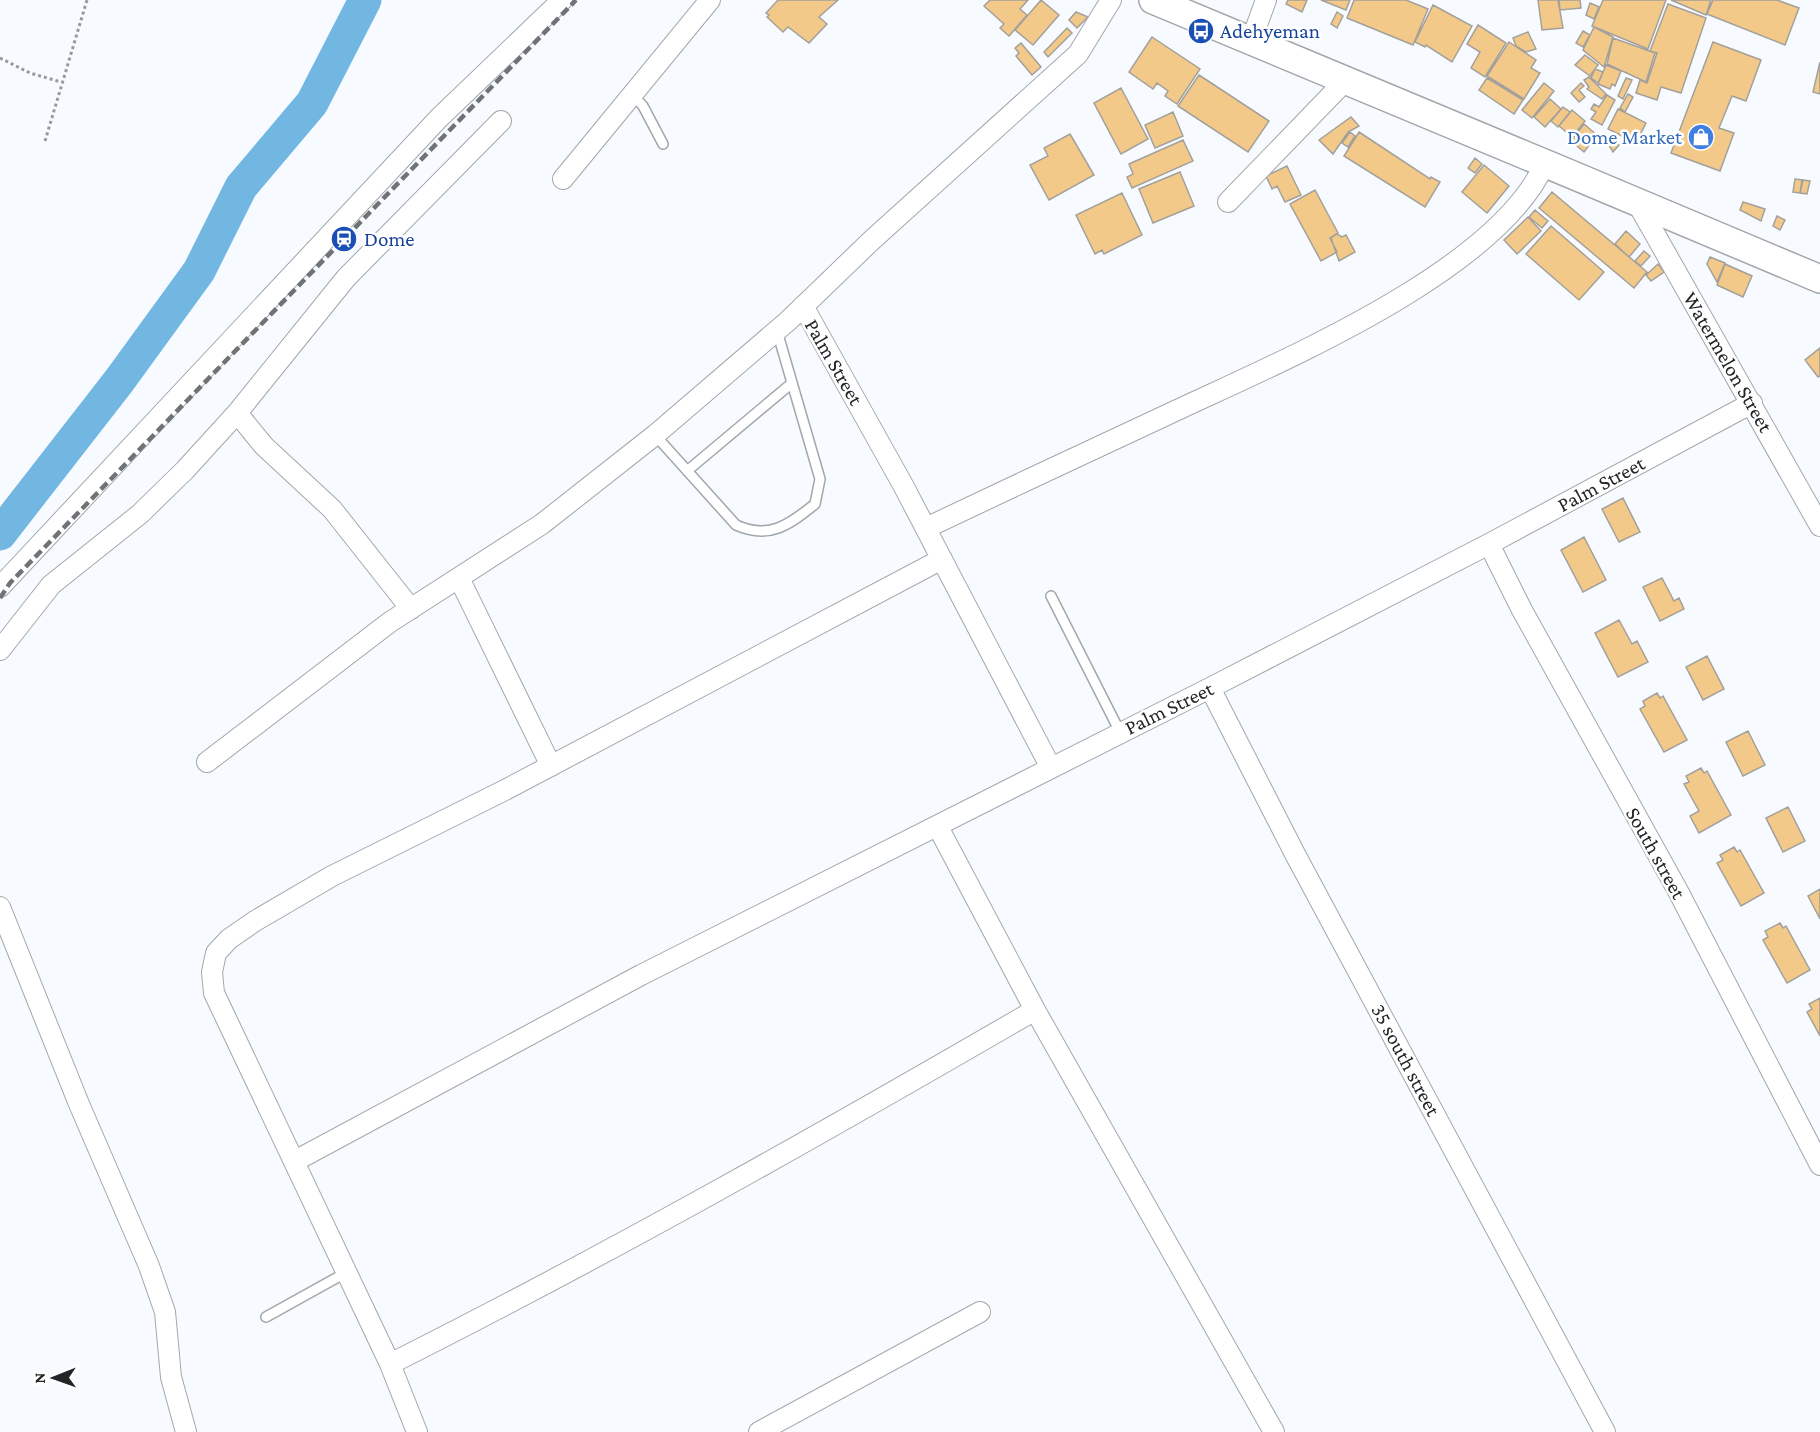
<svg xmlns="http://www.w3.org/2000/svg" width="1820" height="1432" viewBox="0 0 1820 1432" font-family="'Crimson Pro',serif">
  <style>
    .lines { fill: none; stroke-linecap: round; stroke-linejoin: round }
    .river { stroke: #72b7e2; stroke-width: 33 }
    .building { fill: #f3c98a; stroke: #a3a09b; stroke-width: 1.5 }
    .lane-casing { stroke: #a2a7ab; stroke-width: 12 }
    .street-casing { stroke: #a2a7ab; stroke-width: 22 }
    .secondary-casing { stroke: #a2a7ab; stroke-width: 30 }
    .path { stroke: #979a9d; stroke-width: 3; stroke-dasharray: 3 3; stroke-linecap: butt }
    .lane { stroke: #fff; stroke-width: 9 }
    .street { stroke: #fff; stroke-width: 20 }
    .secondary { stroke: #fff; stroke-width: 27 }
    .rail { stroke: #707375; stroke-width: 4.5; stroke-dasharray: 9 4.5; stroke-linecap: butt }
    .labels { text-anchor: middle; stroke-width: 5; stroke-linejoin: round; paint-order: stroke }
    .transit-label { font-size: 21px; fill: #164399; stroke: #fff; text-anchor: start }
    .shop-label { font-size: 21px; fill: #366cbe; stroke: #fff; text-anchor: end }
    .street-label { font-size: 21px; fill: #232526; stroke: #fff }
  </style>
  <rect width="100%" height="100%" fill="#f7fbff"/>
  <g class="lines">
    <path class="river" d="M0,534L119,381L199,271L241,187L312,103L365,0"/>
  </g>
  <path class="building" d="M778,0H838L819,17L827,24L809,43L788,27L783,32L767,17L769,15L766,13Z
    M990,0H1028L1020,9L1027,15L1009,36L1000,28L1004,24L984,6Z
    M1041,0L1059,15L1033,45L1015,30Z
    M1288,0H1307L1302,12L1286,4Z
    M1321,0H1350L1346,10Z
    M1354,0H1406L1428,9L1413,45L1347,18Z
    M1538,0H1558L1563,28L1542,30Z
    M1559,0H1580L1581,8L1560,10Z
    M1603,0H1666L1648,49L1592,26Z
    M1671,0H1711L1706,15Z
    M1713,0H1777L1799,8L1785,45L1707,14Z
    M1590,3L1599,7L1594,19L1586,15Z
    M1668,4L1706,18L1681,93L1661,87L1657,100L1636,93L1640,80L1647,83L1657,53L1650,51Z
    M1433,5L1472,26L1452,62L1426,45L1425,47L1415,42Z
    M1076,12L1088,17L1077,28L1069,20Z
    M1337,12L1343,16L1337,28L1331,24Z
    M1478,25L1506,43L1485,77L1471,68L1480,52L1467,44Z
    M1594,27L1613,37L1604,67L1583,50Z
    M1067,28L1072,33L1048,57L1044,52Z
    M1583,31L1590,35L1583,47L1576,43Z
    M1528,32L1536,49L1526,52L1516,46L1513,38Z
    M1152,37L1200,69L1177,104L1165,96L1168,91L1157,83L1153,89L1129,72Z
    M1613,38L1655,53L1646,82L1607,64Z
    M1509,42L1536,60L1531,68L1540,73L1524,99L1487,76Z
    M1713,42L1761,60L1746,101L1732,96L1719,128L1734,133L1720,171L1671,153Z
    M1021,43L1041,67L1032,75L1016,56L1019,53L1015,48Z
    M1585,55L1598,65L1590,76L1575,65Z
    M1820,62V94L1813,92Z
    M1606,65L1621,71L1615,86L1612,84L1610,89L1598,84Z
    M1595,69L1603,72L1598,83L1591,78Z
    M1199,75L1269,121L1248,152L1178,106Z
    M1589,77L1606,94L1602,99L1587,89L1589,87L1584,80Z
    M1487,78L1523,100L1514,114L1479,90Z
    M1626,78L1632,80L1623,99L1618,96Z
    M1544,83L1554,91L1532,118L1522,110Z
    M1581,83L1584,86L1579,90L1585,97L1579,102L1571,93Z
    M1121,88L1148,139L1121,154L1094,103Z
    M1628,94L1633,97L1625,112L1620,108Z
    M1607,95L1615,100L1602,125L1591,119L1596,112L1591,109L1594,104L1599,107Z
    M1550,99L1561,109L1545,127L1534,117Z
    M1563,107L1570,112L1558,127L1551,121Z
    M1618,109L1646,123L1636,143L1608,129Z
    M1572,110L1585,121L1572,137L1559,126Z
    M1173,112L1183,136L1155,148L1145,125Z
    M1351,117L1359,126L1348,132L1333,154L1319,140Z
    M1584,124L1597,135L1584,152L1571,141Z
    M1350,132L1355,136L1348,147L1342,143Z
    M1359,132L1430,179L1431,177L1440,182L1425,207L1344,156Z
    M1070,134L1094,175L1049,200L1030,165L1048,156L1044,148Z
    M1608,136L1619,145L1613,152L1605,139Z
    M1183,140L1193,161L1132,188L1127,177L1133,174L1129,164Z
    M1475,158L1482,164L1475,173L1468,168Z
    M1484,165L1509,186L1487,213L1462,192Z
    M1287,166L1301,195L1285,202L1277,186L1272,189L1266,176Z
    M1180,172L1194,206L1153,223L1139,189Z
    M1795,179L1802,180L1800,193L1793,192Z
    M1803,180L1810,181L1807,194L1800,193Z
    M1315,190L1338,233L1330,238L1337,252L1321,261L1290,204Z
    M1552,192L1647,272L1634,288L1539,208Z
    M1122,193L1142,235L1104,254L1102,250L1095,254L1076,215Z
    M1743,202L1765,209L1761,221L1740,210Z
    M1535,210L1548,221L1542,228L1529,217Z
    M1777,216L1785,220L1780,230L1773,226Z
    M1528,217L1541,231L1517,254L1504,240Z
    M1551,226L1604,272L1579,300L1526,254Z
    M1626,231L1640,244L1629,257L1615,244Z
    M1337,234L1342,237L1346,235L1355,252L1339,261L1331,238Z
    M1644,251L1650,256L1641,266L1635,261Z
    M1710,257L1725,263L1717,282L1707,264Z
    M1658,264L1664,272L1651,281L1646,275Z
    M1725,264L1752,276L1743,297L1717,285Z
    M1820,348V376L1818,377L1805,360Z
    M1623,498L1640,532L1619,542L1602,509Z
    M1584,537L1606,580L1583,592L1561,550Z
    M1662,578L1674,601L1679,598L1684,609L1660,621L1643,587Z
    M1619,620L1632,644L1637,641L1648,662L1618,677L1595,633Z
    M1707,656L1724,689L1703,700L1686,667Z
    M1657,693L1660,698L1663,696L1687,740L1664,752L1640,709L1645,706L1643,701Z
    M1748,731L1765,765L1743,776L1726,742Z
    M1701,768L1704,773L1707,771L1731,815L1699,833L1690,816L1699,811L1684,784L1689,782L1686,776Z
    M1788,807L1805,841L1783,852L1766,818Z
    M1734,847L1737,852L1740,850L1764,893L1741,906L1717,863L1723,860L1720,855Z
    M1820,889V919L1808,896Z
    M1780,923L1783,928L1786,926L1810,970L1787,983L1763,940L1768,937L1765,931Z
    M1820,998V1036L1807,1012L1812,1009L1809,1004Z"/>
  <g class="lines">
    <defs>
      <path id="lane" d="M633,95L643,106L663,144
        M655,435L736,525C769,540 789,525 815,504L820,479L777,331
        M687,471L792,383
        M1051,596L1120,732
        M266,1317L347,1272"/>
      <path id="street" d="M1251,41L1266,0
        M563,179L710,0
        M1635,199L1820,526
        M1228,202L1345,81
        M803,306L903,485L1051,768
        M237,413L264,446L332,509L411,609
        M926,528C1008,489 1091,450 1173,412C1279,362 1497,272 1545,163
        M1489,544L1522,610L1678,891L1820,1165
        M459,578L551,766
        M0,587L439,118L562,0
        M0,650L51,585L140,514L185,470L237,413L346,278L501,121
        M1210,688L1295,854L1605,1432
        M207,762L390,622L542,524L655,435L788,321L872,240L1078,54L1111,0
        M938,827L1035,1010L1274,1432
        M0,907L79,1104L149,1266L165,1312L171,1377L186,1432
        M295,1161L641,975L1210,688L1489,544L1752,403
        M390,1364C609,1254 823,1133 1035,1010
        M417,1432L390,1364L214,993L212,972L216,953L229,939L255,921L332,876L505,790L942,559
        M759,1432L980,1312"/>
      <path id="secondary" d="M1153,0C1376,93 1598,185 1820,279"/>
    </defs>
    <use href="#lane" class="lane-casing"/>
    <use href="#street" class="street-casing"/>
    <use href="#secondary" class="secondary-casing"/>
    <path class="path" d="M0,58L30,73L61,82
      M45,141L87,0"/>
    <use href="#lane" class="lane"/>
    <use href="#street" class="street"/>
    <use href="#secondary" class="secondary"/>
    <path class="rail" d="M0,598L10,583L576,0"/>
  </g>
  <defs>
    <symbol id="bus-disc" viewBox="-11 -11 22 22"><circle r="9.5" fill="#1a4fb4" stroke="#fff"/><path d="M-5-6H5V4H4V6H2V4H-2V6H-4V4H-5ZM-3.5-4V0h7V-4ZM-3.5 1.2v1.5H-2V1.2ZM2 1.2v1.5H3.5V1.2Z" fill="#fff"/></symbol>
    <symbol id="shop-disc" viewBox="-11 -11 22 22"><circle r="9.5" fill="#3f7fe0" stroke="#fff"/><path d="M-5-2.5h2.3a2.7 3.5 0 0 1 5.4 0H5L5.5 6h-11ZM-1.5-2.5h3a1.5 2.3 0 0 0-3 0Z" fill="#fff"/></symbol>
    <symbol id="station-disc" viewBox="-11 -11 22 22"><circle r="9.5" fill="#1a4fb4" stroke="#fff"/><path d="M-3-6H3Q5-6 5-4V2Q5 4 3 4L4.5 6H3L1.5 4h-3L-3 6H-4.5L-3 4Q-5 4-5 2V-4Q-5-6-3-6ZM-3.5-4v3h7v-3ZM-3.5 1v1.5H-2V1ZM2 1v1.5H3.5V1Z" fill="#fff"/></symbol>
  </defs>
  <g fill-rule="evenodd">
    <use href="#bus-disc" x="1186" y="16" width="30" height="30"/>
    <use href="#shop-disc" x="1686" y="122" width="30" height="30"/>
    <use href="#station-disc" x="329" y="224" width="30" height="30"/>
  </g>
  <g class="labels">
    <g class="transit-label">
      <text x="1220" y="38">Adehyeman</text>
      <text x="364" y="246">Dome</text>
    </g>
    <g class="shop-label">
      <text x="1682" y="144">Dome Market</text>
    </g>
    <g class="street-label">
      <text transform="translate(834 362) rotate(60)" y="7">Palm Street</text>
      <text transform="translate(1728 362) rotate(60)" y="7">Watermelon Street</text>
      <text transform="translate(1601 484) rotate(-28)" y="7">Palm Street</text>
      <text transform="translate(1169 708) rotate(-26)" y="7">Palm Street</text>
      <text transform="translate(1656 853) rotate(61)" y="7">South street</text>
      <text transform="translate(1406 1060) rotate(62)" y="7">35 south street</text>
    </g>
  </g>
  <g transform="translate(54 1378) rotate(269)" stroke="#ffffff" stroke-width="4.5" paint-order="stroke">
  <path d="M0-4.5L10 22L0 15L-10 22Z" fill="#232526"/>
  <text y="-9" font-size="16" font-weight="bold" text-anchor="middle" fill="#232526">N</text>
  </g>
</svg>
